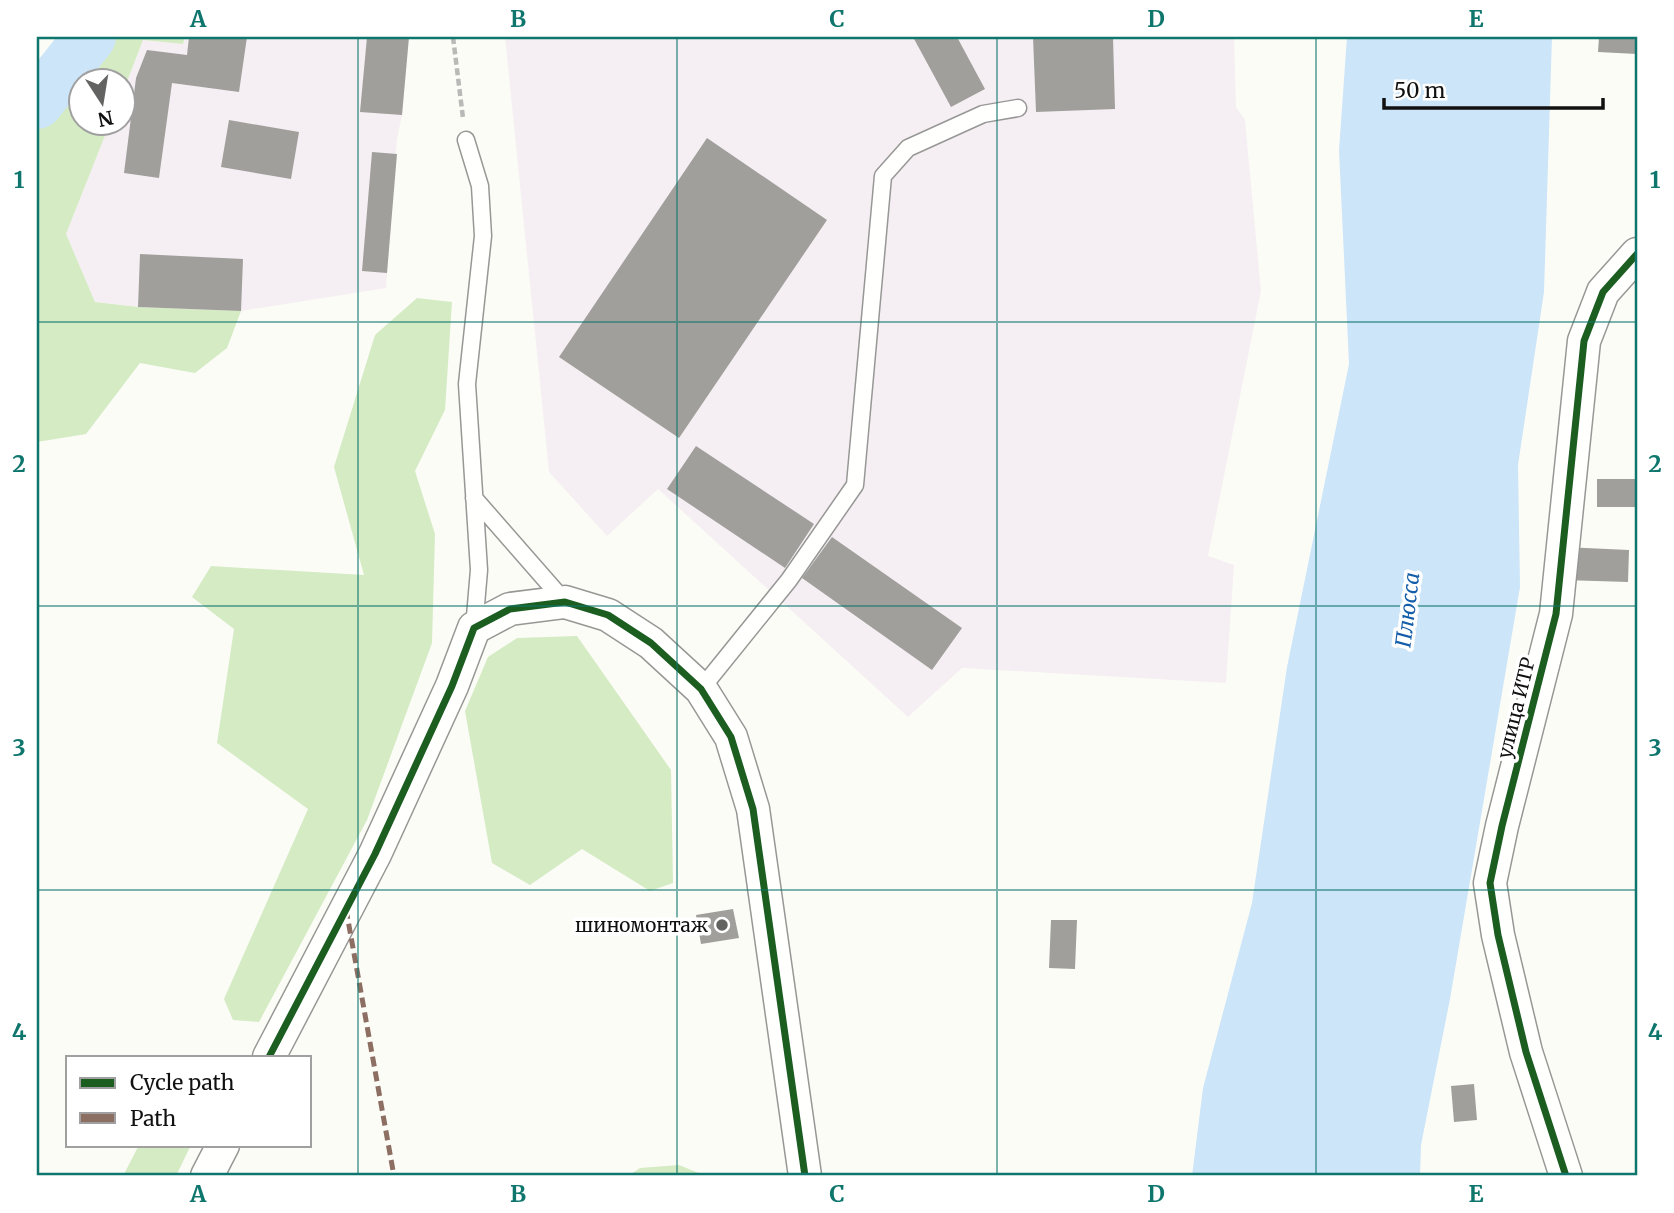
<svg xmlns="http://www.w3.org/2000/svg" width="1674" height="1213" viewBox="0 0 1674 1213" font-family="Merriweather,serif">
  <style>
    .industrial { fill: #f5eff3 }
    .forest { fill: #d4ebc4 }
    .water { fill: #cce5f8 }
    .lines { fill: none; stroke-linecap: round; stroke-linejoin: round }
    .river { stroke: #cce5f8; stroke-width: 52 }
    .building { fill: #a09f9c }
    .lane-casing { stroke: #979795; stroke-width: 19 }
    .street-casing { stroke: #979795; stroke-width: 35 }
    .path { stroke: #b9b9b8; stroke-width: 4.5; stroke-dasharray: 7 3.5; stroke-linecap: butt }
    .lane { stroke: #fffffe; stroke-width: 16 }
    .street { stroke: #fffffe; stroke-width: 32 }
    .quiet { stroke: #8d6e63; stroke-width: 5; stroke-dasharray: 10 5; stroke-linecap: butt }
    .cycleway-casing { stroke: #fff; stroke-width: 11 }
    .cycleway { stroke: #1b5e20; stroke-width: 7 }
    .grid { fill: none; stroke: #0f766e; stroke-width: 2; stroke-opacity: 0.55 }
    .poi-dot { fill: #636362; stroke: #fff; stroke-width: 2.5 }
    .labels { text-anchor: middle; stroke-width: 7; stroke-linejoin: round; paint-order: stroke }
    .street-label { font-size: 19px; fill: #111; stroke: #fff }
    .poi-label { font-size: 19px; fill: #111; stroke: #fff; text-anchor: end }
    .water-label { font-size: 21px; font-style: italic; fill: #145da9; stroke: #fff }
    .neatline { fill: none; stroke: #0f766e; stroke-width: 2.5 }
    .grid-label { font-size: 23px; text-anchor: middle; font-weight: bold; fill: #0f766e }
  </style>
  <rect width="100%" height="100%" fill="#fcfcf7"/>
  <path class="industrial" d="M185,37H409L402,115L397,139L386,288L241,311L138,307L95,302L66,234L110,123L122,122L123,92L143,40L183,44Z
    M505,37H1234L1236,107L1245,120L1261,291L1208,556L1234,565L1226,683L962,668L908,717L658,489L607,536L549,472Z"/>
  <path class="forest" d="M101,37H185L183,44L143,40L123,92L122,80H80V122L110,123L66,234L95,302L138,307L241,311L227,348L195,373L140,363L86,434L37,442V124L60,104Z
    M417,298L452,302L445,410L415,471L435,534L432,643L367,820L259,1022L233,1020L224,999L308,809L217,743L234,629L192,597L211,566L364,575L334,467L375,335Z
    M577,636L671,770L673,883L650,891L582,849L530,885L492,863L465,711L488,657L517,638Z
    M139,1145H191L176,1176H123Z
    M679,1165L706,1176H628L640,1168Z"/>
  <path class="water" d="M1347,37H1552L1544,292L1518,465L1520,587L1450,999L1421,1145L1420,1176H1192L1203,1088L1252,903L1287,667L1349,364L1339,150Z"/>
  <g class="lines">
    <path class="river" d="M37,103L90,37"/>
  </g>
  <path class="building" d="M189,37H247L239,92L172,83L159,178L124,173L136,78L147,50L187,55Z
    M367,37H409L402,115L360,112Z
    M913,37H957L985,89L951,107Z
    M1033,37H1113L1115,109L1036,112Z
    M1599,37H1637V54L1598,52Z
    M229,120L299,132L291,179L221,167Z
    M707,138L827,220L679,438L559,357Z
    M372,152L397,154L387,273L362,271Z
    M140,254L243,259L241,311L138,307Z
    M696,446L814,524L785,568L667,489Z
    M1597,479H1637V507H1597Z
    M832,537L962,628L932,670L802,578Z
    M1564,547L1629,550L1628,582L1563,580Z
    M733,909L739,938L701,944L696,915Z
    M1051,920H1077L1075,969L1049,968Z
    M1474,1084L1477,1120L1454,1122L1451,1086Z"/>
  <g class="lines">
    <defs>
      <path id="lane" d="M466,140L480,186L483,236L467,384L479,570L474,628
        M474,498L565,602
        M701,689L789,580L855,485L883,176L908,148L983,114L1018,108"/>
      <path id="street" d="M269,1057L375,854L452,686L474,628L510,609L565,602L608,615L651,643L701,689L731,737L753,809L805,1176
        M207,1176L223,1145
        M1566,1176L1526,1052L1498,935L1490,883L1502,826L1556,614L1584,341L1603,292L1637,254"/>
    </defs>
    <use href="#lane" class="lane-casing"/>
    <use href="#street" class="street-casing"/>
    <path class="path" d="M453,37L463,118"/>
    <use href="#lane" class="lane"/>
    <use href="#street" class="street"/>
    <path class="quiet" d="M346,909L394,1176"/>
    <defs>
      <path id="cycleway" d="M269,1057L375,854L452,686L474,628L510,609L565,602L608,615L651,643L701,689L731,737L753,809L805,1176
        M1566,1176L1526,1052L1498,935L1490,883L1502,826L1556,614L1584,341L1603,292L1637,254"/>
    </defs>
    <use href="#cycleway" class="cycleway-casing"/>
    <use href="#cycleway" class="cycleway"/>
  </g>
  <path class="grid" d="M358,37V1176M677,37V1176M997,37V1176M1316,37V1176M37,322H1637M37,606H1637M37,890H1637"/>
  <circle class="poi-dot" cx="722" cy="925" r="7"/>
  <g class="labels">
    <g class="street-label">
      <text transform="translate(1516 708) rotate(-76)" y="7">улица ИТР</text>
    </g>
    <g class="poi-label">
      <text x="708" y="932">шиномонтаж</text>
    </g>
    <g class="water-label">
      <text transform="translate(1408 610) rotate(-83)" y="7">Плюсса</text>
    </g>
  </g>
  <rect width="1674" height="1213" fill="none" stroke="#ffffff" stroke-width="77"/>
  <rect x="66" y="1056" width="245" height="91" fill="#ffffff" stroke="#a0a0a0" stroke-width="2"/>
  <rect x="80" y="1078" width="35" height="10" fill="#1b5e20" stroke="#a0a0a0" stroke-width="2"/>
  <text x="130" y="1090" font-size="21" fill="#111111">Cycle path</text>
  <rect x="80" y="1113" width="35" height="10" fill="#8d6e63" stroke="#a0a0a0" stroke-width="2"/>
  <text x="130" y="1126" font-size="21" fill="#111111">Path</text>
  <g transform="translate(102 102) rotate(168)"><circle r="33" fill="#ffffff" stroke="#a0a0a0" stroke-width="2"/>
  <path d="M0-5L12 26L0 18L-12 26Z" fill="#636362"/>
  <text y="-10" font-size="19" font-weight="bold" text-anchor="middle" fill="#111111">N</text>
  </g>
  <path d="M1384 98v10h219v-10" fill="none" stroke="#111111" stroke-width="3.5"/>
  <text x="1394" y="98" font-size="21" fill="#111111" stroke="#ffffff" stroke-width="5" paint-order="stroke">50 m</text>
  <rect x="38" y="38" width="1598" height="1136" class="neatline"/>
  <g class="grid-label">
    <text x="198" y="27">A</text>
    <text x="518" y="27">B</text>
    <text x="837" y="27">C</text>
    <text x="1156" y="27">D</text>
    <text x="1476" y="27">E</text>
    <text x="19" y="188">1</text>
    <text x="1655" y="188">1</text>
    <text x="19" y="472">2</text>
    <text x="1655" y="472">2</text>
    <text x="19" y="756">3</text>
    <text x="1655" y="756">3</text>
    <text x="19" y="1040">4</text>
    <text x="1655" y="1040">4</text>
    <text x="198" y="1202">A</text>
    <text x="518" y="1202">B</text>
    <text x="837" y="1202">C</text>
    <text x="1156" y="1202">D</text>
    <text x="1476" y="1202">E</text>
  </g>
</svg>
